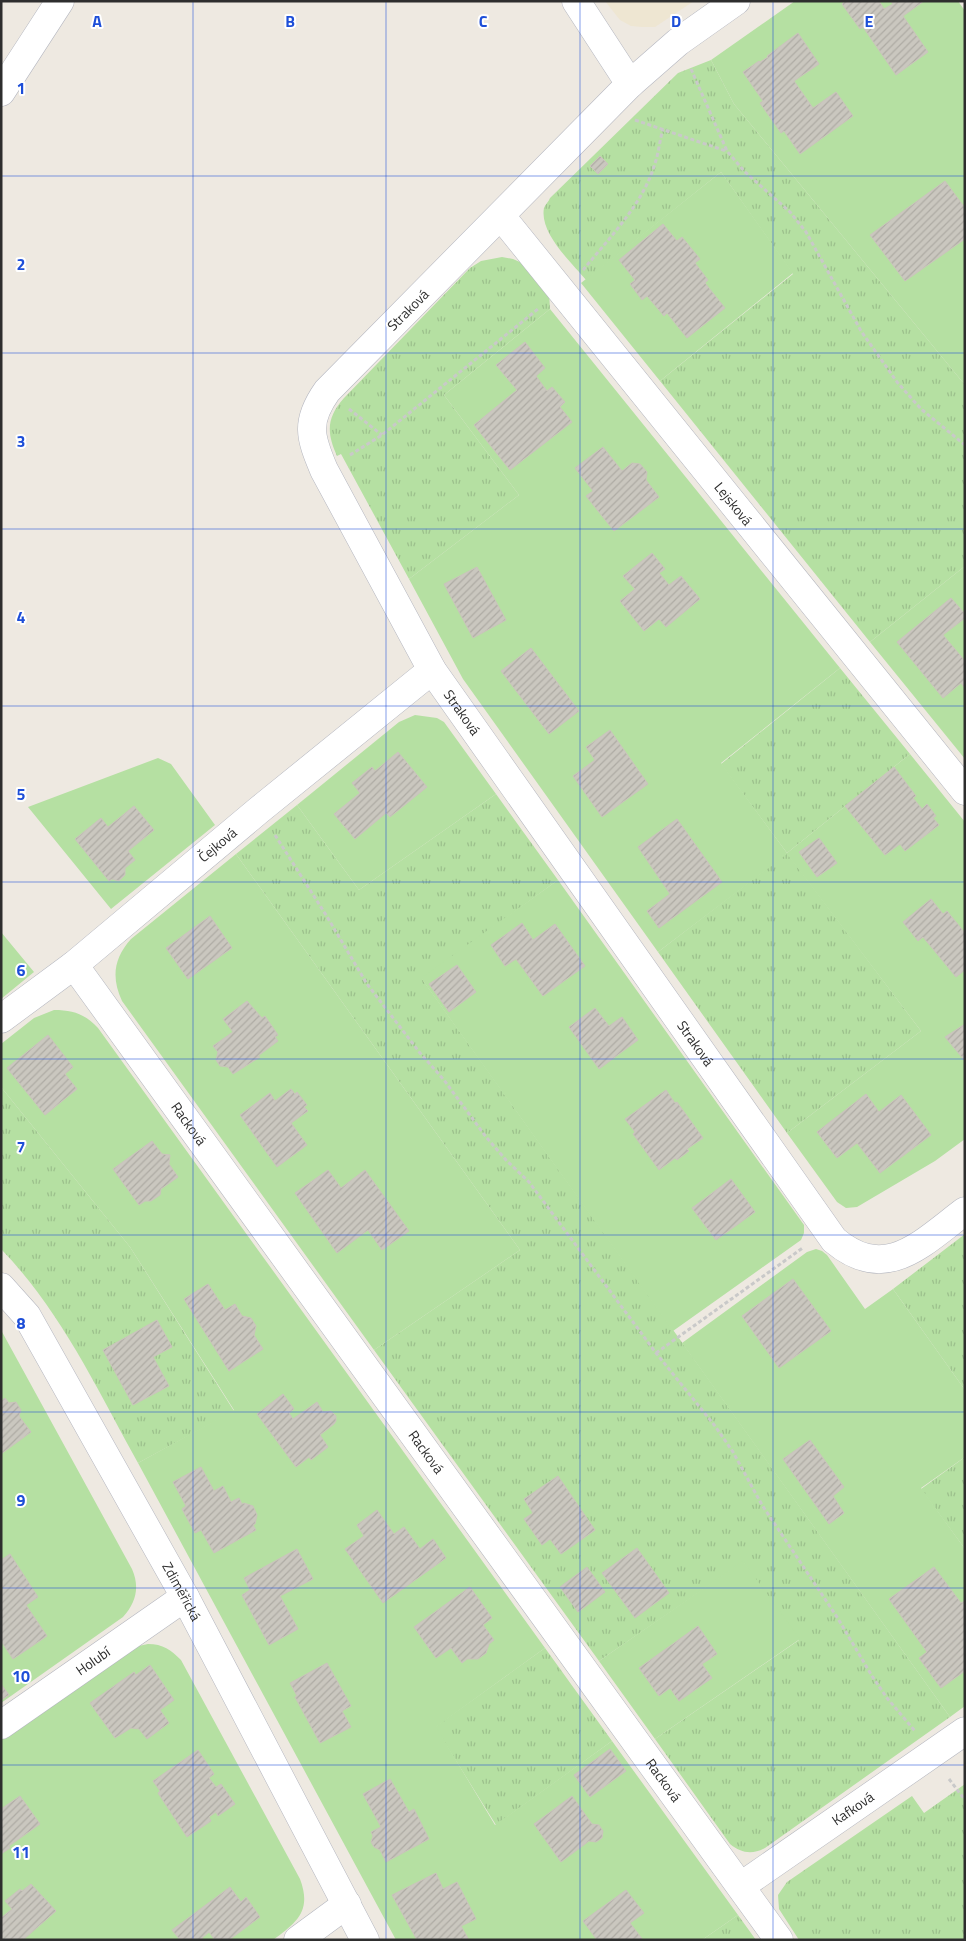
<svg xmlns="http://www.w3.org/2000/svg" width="966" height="1941" viewBox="0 0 966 1941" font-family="'Titillium Web',sans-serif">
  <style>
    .education { fill: #eee6d2 }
    .grass { fill: url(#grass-tufts) }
    .garden { fill: #b5e0a2 }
    .building { fill: url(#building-hatch); stroke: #cac5bb }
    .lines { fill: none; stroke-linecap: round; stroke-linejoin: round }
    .street-casing { stroke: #b5b7c0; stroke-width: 29 }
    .secondary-casing { stroke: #b5b7c0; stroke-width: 29 }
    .path { stroke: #c9c9c9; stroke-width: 3; stroke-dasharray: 4 2.5; stroke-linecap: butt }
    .street { stroke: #fff; stroke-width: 28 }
    .secondary { stroke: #fff; stroke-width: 28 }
    .grid { fill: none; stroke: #1d4ed8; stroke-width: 1; stroke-opacity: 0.55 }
    .labels { text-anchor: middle; stroke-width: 4; stroke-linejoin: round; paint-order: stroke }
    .street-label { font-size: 14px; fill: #2e2e2e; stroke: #fff }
    .grid-label { font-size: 16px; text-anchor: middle; font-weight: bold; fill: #1d4ed8; stroke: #fff; stroke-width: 4; stroke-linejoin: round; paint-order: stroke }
  </style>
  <defs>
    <pattern id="grass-tufts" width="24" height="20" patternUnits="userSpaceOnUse" patternTransform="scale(1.25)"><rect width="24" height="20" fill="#b5e0a2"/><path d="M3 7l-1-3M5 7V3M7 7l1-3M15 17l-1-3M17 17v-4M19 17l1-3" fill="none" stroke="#9cc08c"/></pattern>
    <pattern id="building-hatch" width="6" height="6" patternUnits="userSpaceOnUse" patternTransform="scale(1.25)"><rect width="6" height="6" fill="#cac7bf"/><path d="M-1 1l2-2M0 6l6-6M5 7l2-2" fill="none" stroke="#aeaba4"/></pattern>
  </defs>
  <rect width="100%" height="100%" fill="#eee9e1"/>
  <path class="education" d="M605,1H694L655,27H642L631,26L620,20Z"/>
  <path class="grass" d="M711,60L734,104L965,385V566L870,642L660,381L793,274L721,172L586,280C572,263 539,233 544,208C545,205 549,201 550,198L678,73Z
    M502,257L513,259L522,263L549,292L550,309L444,395L519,495L409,579L341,454L337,456C326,432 327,417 344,398L470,268L481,261Z
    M840,668L910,754L787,853L921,1031L787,1133L658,952L787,853L721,764Z
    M496,794L558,880L422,979L950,1717L765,1848C752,1855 741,1853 730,1844L655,1739L799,1640L743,1562L599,1661L374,1350L520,1250L236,854L297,805L359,890Z
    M1,1087L130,1247L234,1411L138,1463C97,1389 61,1311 1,1249Z
    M965,1234V1390L893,1289Z
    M965,1457V1549L921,1489Z
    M545,1648L612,1741L496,1825L435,1727Z
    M965,1784V1940H799L779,1909L778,1895L787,1882L912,1796L924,1813Z
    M738,1915L756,1940H702Z"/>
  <path class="garden" d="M795,1H958L965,11V385L734,104L711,60Z
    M721,172L793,273L660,381L581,283Z
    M550,309L840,668L721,763L787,853L910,754L965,822V1139L935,1161L857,1207L846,1208L837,1202L787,1133L921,1031L787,854L658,952L463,679L409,579L519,495L444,395Z
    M965,566V759L870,642Z
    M415,715L437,718L444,722L496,794L359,890L297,805L399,722Z
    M158,758L171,764L215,825L111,909L28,807Z
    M236,854L520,1250L374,1350L122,1001C111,977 114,958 131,939Z
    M558,880L804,1225V1233L801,1240L673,1331L421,978Z
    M1,932L34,972L1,999Z
    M54,1010C73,1010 85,1014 98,1028L545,1648L436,1727L495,1825L612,1741L738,1915L702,1940H396L138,1463L234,1410L130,1247L1,1087V1044L34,1018Z
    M816,1249L822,1251L827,1255L865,1309L893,1289L965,1390V1457L921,1488L965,1549V1706L950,1717L682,1343L807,1252Z
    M1,1330L132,1569C140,1587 136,1603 123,1617L1,1703Z
    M743,1561L800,1639L655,1739L599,1661Z
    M148,1644C163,1644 171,1650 181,1660L300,1879C312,1911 297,1922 273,1940H1V1740L128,1651L134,1647Z"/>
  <path class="building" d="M845,1H879L884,9L893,4L891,1H924L903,16L928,52L896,75L863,27L860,29L842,4Z
    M798,33L819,64L794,81L813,108L836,92L853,116L800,154L784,131L781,133L760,103L763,101L743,72L759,61L760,62L768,57L767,56Z
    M600,156L608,164L598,174L590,166Z
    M945,181L965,208V239L905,281L870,235Z
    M663,224L677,241L682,237L700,259L695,263L708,280L705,283L725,308L687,338L667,313L664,316L647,296L642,300L630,284L635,280L619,260Z
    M525,342L545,368L536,376L547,391L552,387L565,402L560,407L572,422L510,470L474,425L517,390L496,365Z
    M603,447L622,471L632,463L640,464L647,472L646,480L659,497L614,531L586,496L593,491L575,468Z
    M652,553L665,569L659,573L669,585L681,576L700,599L666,627L659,619L644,631L620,601L635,589L623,576Z
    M477,567L506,620L473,638L444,584Z
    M951,598L965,614V618L943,635L965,661V688L961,683L943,698L897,642Z
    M531,648L579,711L549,734L501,671Z
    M610,730L648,784L602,817L573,776L595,760L586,747Z
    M398,752L427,787L390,817L386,813L355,839L334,814L360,793L352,783L372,767L375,771Z
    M894,767L916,796L913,798L922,809L927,804L936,816L933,818L939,825L905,851L900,844L885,855L845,806Z
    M134,806L154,830L128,851L135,860L125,868V875L119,881L112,879L109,881L75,839L101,818L108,827Z
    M677,819L722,882L659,928L647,911L670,894L638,847Z
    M819,838L837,863L817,877L799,852Z
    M931,899L943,914L947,911L965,933V970L956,977L923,937L918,941L903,922Z
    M210,916L232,948L188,979L166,948Z
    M522,923L533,940L555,924L585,966L543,996L516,959L505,966L491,945Z
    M457,965L476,992L449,1012L429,984Z
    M247,1001L262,1018L265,1016L278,1035L275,1037L278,1041L258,1056L260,1057L233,1074L228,1067L220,1066L216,1060L218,1052L213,1046L233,1032L223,1019Z
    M595,1008L609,1026L622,1017L638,1040L599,1069L569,1027Z
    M965,1024V1061L945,1037Z
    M48,1035L73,1067L65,1074L77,1089L45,1115L7,1068Z
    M291,1089L295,1094L297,1092L307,1105L304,1107L308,1111L291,1123L307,1145L277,1167L240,1115L270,1093L275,1101Z
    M666,1090L675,1103L677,1102L703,1138L687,1149L689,1151L677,1160L675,1158L659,1170L633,1134L635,1132L625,1119Z
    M866,1094L879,1112L901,1095L931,1135L880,1173L857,1143L837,1158L817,1132Z
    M152,1141L162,1154L170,1155L169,1164L178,1177L161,1189L160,1195L151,1201H145L139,1205L113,1169Z
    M328,1170L341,1188L365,1170L409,1231L382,1250L368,1230L337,1253L295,1193Z
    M731,1179L755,1212L716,1240L692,1208Z
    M793,1279L831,1331L779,1368L742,1316Z
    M208,1284L225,1310L235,1304L242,1316L251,1318L256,1326L254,1335L263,1349L229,1371L184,1299Z
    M157,1320L172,1347L153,1357L169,1386L133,1405L103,1350Z
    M283,1394L294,1409L289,1413L293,1419L317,1402L323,1412L331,1411L336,1416V1421L334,1424L320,1435L328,1447L311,1460L309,1457L296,1467L257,1414Z
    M5,1398L9,1403L16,1402L21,1410L19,1416L31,1432L1,1454V1401Z
    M810,1440L844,1487L833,1496L844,1513L829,1524L783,1459Z
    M201,1467L214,1491L223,1486L231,1502L239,1498L242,1504L244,1503L253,1506L257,1515L255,1524L253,1525L256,1530L214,1553L201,1530L195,1533L182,1509L186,1506L173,1482Z
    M558,1476L595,1530L561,1554L550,1539L542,1545L524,1519L533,1513L524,1499Z
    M377,1510L394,1534L404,1527L420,1549L433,1539L446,1558L383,1603L345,1549L364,1536L357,1525Z
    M637,1548L669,1593L635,1618L602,1573Z
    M297,1549L313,1579L280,1596L298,1629L269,1645L242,1595L250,1590L244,1578Z
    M10,1554L38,1597L26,1605L47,1636L13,1659L1,1641V1560Z
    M587,1567L605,1592L578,1612L560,1587Z
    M934,1567L961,1603L965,1601V1671L941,1688L919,1658L927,1652L889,1599Z
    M470,1587L492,1618L483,1625L494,1640L489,1644L486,1653L478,1659H467L462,1663L451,1648L436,1658L414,1627Z
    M698,1626L717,1654L702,1664L712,1678L679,1701L670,1688L659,1696L639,1668Z
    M327,1663L351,1706L342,1711L351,1727L320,1743L295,1697L297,1696L290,1683Z
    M150,1665L174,1700L160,1710L169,1723L147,1739L139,1729L131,1728L115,1738L90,1703L134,1672L136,1675Z
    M1,1684L9,1695L1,1700Z
    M610,1749L626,1771L590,1797L574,1775Z
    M198,1750L214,1774L209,1778L216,1787L221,1784L235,1804L218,1816L216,1812L209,1817L211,1821L187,1837L158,1793L160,1791L153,1781Z
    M390,1779L409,1812L414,1809L429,1839L386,1862L380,1850L374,1847L371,1842L373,1836L371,1832L381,1827L363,1794Z
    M20,1796L40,1824L9,1846L10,1848L1,1854V1809Z
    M572,1796L592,1824L599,1825L603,1831L602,1838L596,1842L589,1841L561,1862L534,1824Z
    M436,1873L443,1889L457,1882L476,1919L461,1926L469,1940H417L392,1895Z
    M31,1884L56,1911L23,1940L22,1938L20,1940H1V1918L12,1909L5,1901L20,1889L22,1891Z
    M230,1887L241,1902L246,1897L260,1917L229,1940H215L209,1932L202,1938L203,1940H180L172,1930Z
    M626,1890L644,1913L630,1923L643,1940H597L583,1921Z"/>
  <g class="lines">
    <defs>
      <g id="street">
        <path d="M576,1L630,84"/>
        <path id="s1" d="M736,1L678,42L630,84L327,391C305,422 310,437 324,470L432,670L834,1240C886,1284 922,1243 965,1211"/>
        <path id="s2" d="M501,216L965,791"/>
        <path id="s3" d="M74,965L779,1940"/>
        <path id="s4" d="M1,1019L74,965L259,810L432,670"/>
        <path id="s5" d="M1,1287L27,1316L185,1597L365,1940"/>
        <path id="s6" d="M1,1725L185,1597"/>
        <path id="s7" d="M741,1886L965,1731"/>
        <path d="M298,1940L347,1904"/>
      </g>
      <path id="secondary" d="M1,92L60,1"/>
    </defs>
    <use href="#street" class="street-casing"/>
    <use href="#secondary" class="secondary-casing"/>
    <path class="path" d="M691,69L727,151L744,171L790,212L806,232L861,331L897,382L921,409L965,445
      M635,120L726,151
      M583,270C610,237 645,202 656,160C659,150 660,139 663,129
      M349,409L382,435
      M350,455L382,435L538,309
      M275,835L326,915L367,984L420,1053L444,1080L486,1137L506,1160L529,1182L656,1353L715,1426L733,1452L762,1505L837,1617L872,1676L887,1698L915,1731
      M656,1353L804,1247
      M949,1779L965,1800"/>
    <use href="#street" class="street"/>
    <use href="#secondary" class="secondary"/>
  </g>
  <path class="grid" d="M193,1V1940M386,1V1940M580,1V1940M773,1V1940M1,176H965M1,353H965M1,529H965M1,706H965M1,882H965M1,1059H965M1,1235H965M1,1412H965M1,1588H965M1,1765H965"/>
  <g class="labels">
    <g class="street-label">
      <text transform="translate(408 310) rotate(-45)" y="5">Straková</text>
      <text dy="5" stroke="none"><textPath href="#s2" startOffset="370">Lejsková</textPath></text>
      <text dy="5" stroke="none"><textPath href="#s1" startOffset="930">Straková</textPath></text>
      <text dy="5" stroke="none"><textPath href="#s4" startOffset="278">Čejková</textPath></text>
      <text dy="5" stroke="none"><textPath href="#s1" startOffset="1335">Straková</textPath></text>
      <text dy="5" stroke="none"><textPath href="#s3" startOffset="196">Racková</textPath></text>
      <text dy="5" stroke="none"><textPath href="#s3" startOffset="601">Racková</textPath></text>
      <text dy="5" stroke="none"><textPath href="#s5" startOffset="355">Zdiměřická</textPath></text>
      <text dy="5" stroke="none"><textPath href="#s6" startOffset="112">Holubí</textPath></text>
      <text dy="5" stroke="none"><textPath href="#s3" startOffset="1006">Racková</textPath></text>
      <text dy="5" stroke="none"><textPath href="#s7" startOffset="136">Kafková</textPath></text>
    </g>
  </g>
  <g class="grid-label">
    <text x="97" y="27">A</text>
    <text x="290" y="27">B</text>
    <text x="483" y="27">C</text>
    <text x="676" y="27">D</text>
    <text x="869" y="27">E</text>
    <text x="21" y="94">1</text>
    <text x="21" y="270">2</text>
    <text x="21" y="447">3</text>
    <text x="21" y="623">4</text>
    <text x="21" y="800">5</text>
    <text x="21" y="976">6</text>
    <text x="21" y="1153">7</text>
    <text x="21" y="1329">8</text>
    <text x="21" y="1506">9</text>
    <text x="21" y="1682">10</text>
    <text x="21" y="1858">11</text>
  </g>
  <rect width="966" height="1941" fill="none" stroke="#2e2e2e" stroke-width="5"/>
</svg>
